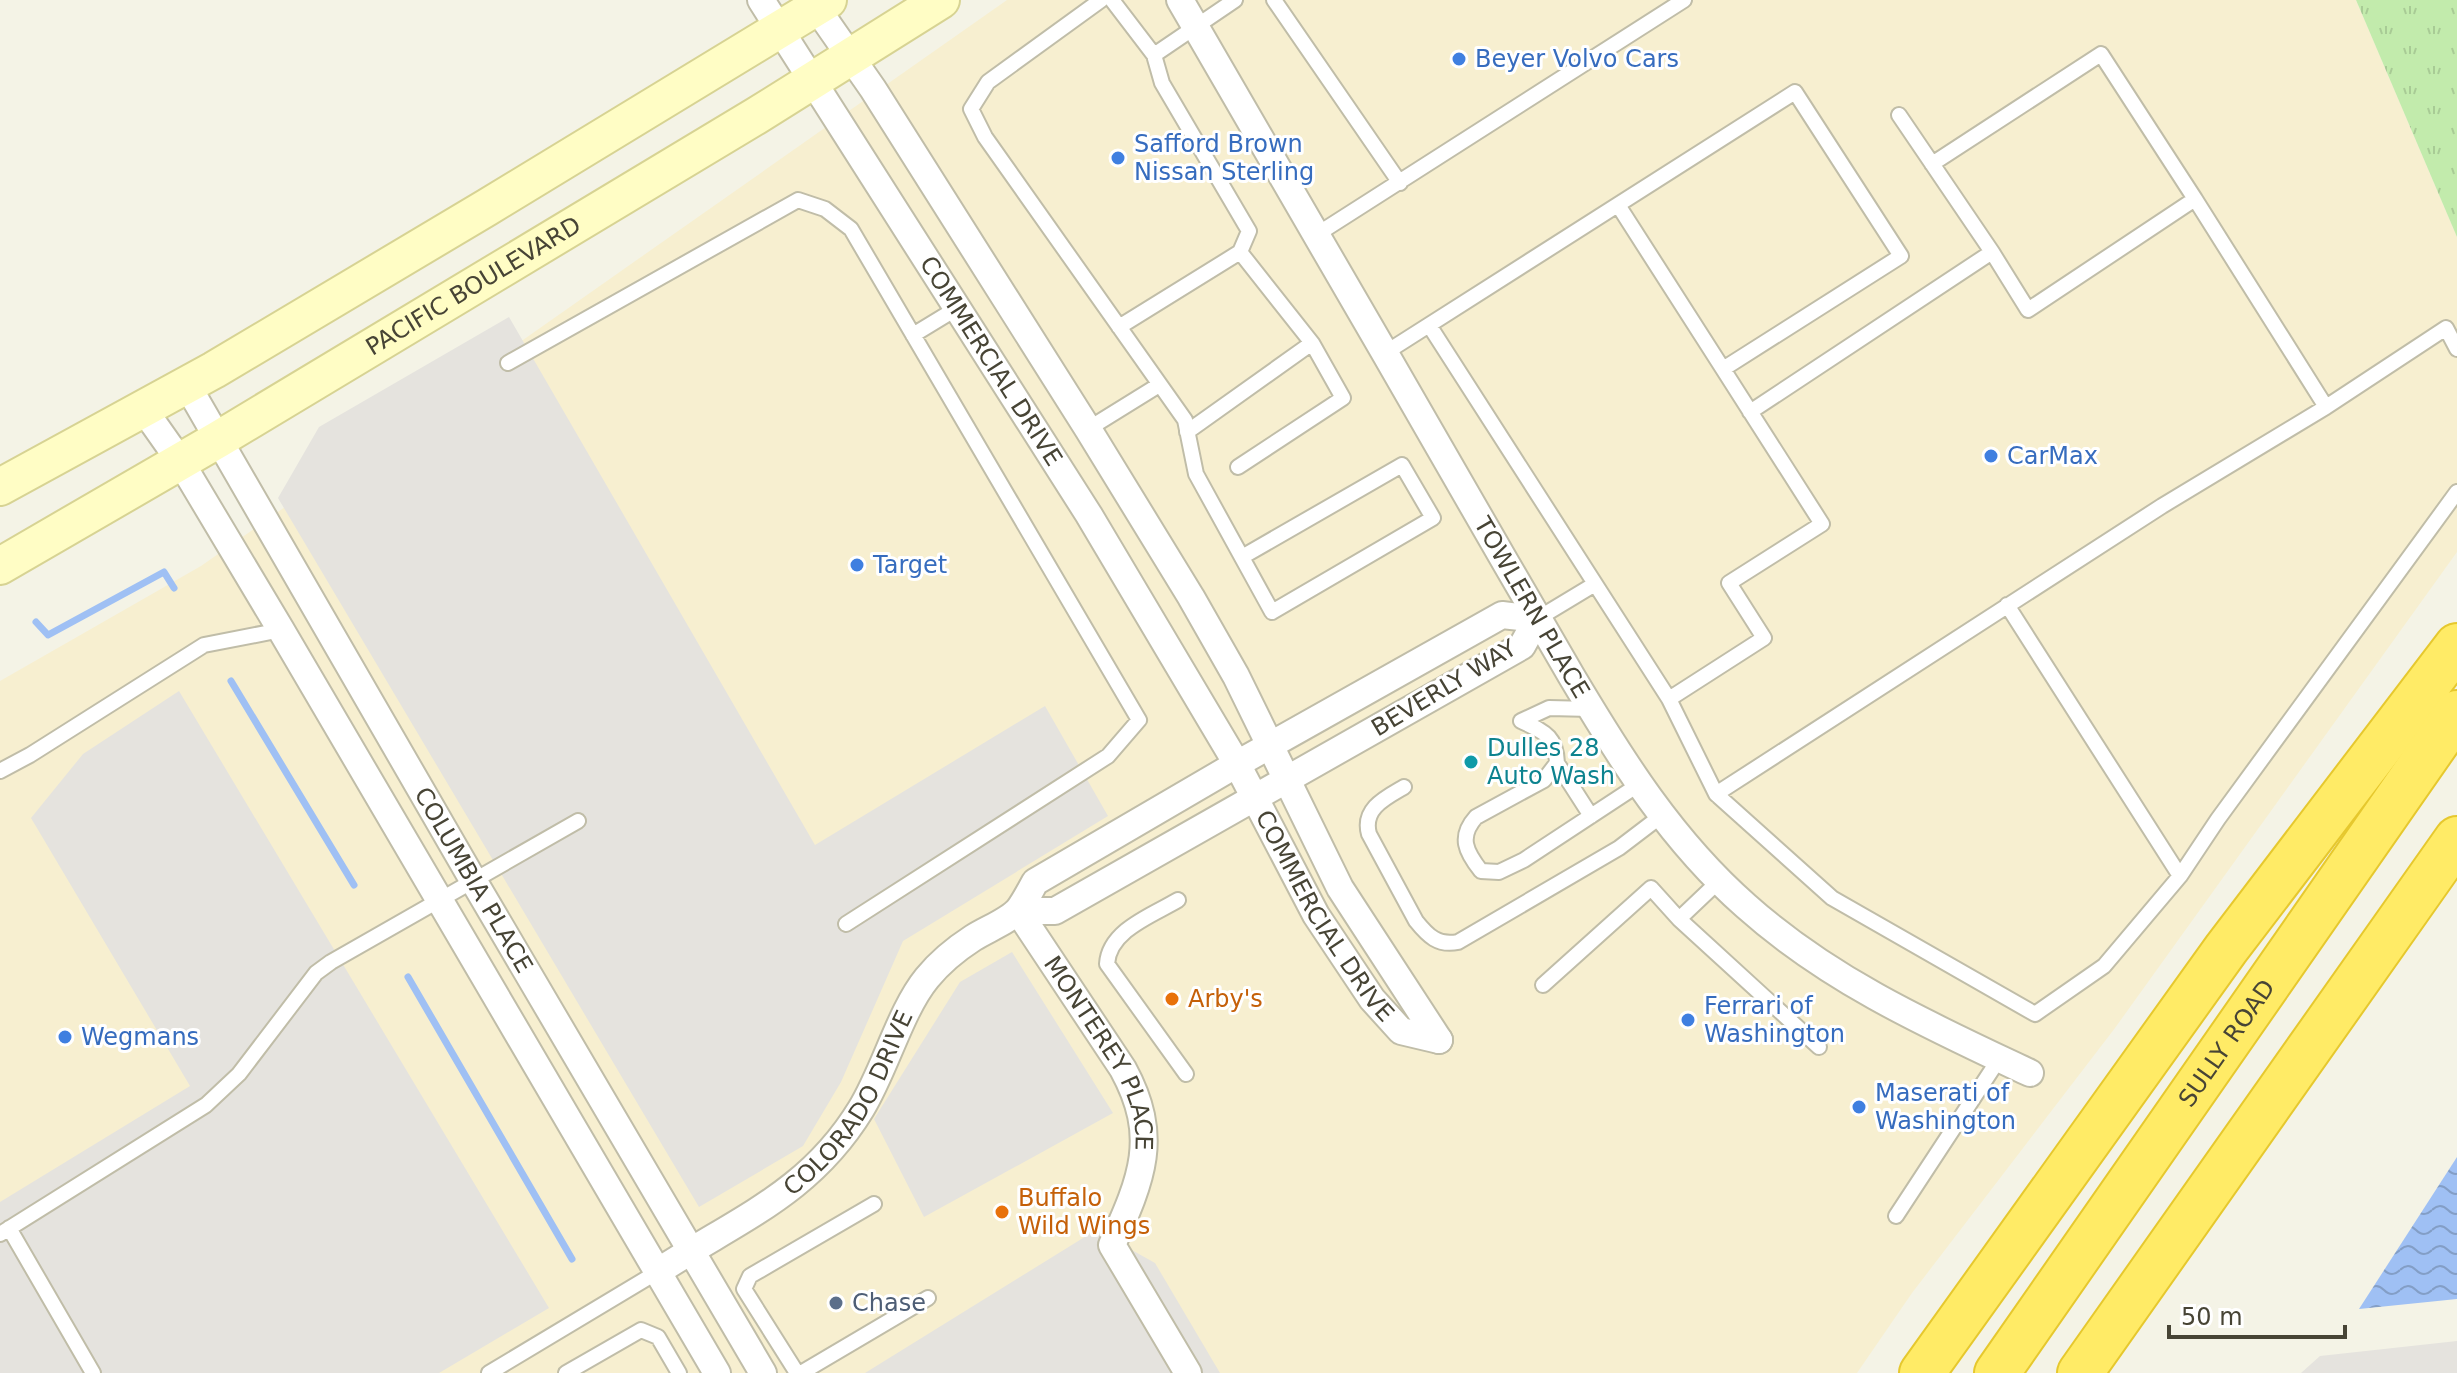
<svg xmlns="http://www.w3.org/2000/svg" width="2457" height="1373" viewBox="0 0 2457 1373" font-family="'DejaVu Sans',sans-serif">
  <style>
    .commercial { fill: #f7efd0 }
    .grass { fill: url(#grass-tufts) }
    .parking { fill: #e5e3de }
    .water { fill: url(#water-waves) }
    .lines { fill: none; stroke-linecap: round; stroke-linejoin: round }
    .stream { stroke: #9fc0f4; stroke-width: 7 }
    .service-casing { stroke: #c0bda8; stroke-width: 18 }
    .minor-casing { stroke: #c0bda8; stroke-width: 30 }
    .secondary-casing { stroke: #d7d393; stroke-width: 40 }
    .motorway-casing { stroke: #e6c82e; stroke-width: 48 }
    .service { stroke: #fff; stroke-width: 14 }
    .minor { stroke: #fff; stroke-width: 26 }
    .secondary { stroke: #fffdc5; stroke-width: 36 }
    .motorway { stroke: #ffeb66; stroke-width: 44 }
    .shop-dot { fill: #3f7fe0; stroke: #fff; stroke-width: 3 }
    .culture-dot { fill: #0f9aa8; stroke: #fff; stroke-width: 3 }
    .food-dot { fill: #e8710a; stroke: #fff; stroke-width: 3 }
    .service-dot { fill: #5c6f8a; stroke: #fff; stroke-width: 3 }
    .labels { text-anchor: middle; stroke-width: 6; stroke-linejoin: round; paint-order: stroke }
    .shop-label { font-size: 24px; fill: #366cbe; stroke: #fff; text-anchor: start }
    .street-label { font-size: 24px; fill: #474435; stroke: #fff }
    .culture-label { font-size: 24px; fill: #0d838f; stroke: #fff; text-anchor: start }
    .food-label { font-size: 24px; fill: #c56008; stroke: #fff; text-anchor: start }
    .service-label { font-size: 24px; fill: #4e5e75; stroke: #fff; text-anchor: start }
  </style>
  <defs>
    <pattern id="grass-tufts" width="24" height="20" patternUnits="userSpaceOnUse" patternTransform="scale(2)"><rect width="24" height="20" fill="#c2ebac"/><path d="M3 7l-1-3M5 7V3M7 7l1-3M15 17l-1-3M17 17v-4M19 17l1-3" fill="none" stroke="#a8cb95"/></pattern>
    <pattern id="water-waves" width="16" height="10" patternUnits="userSpaceOnUse" patternTransform="scale(2)"><rect width="16" height="10" fill="#9fc0f4"/><path d="M0 5q4-4 8 0t8 0" fill="none" stroke="#839ec6"/></pattern>
  </defs>
  <rect width="100%" height="100%" fill="#f4f3e6"/>
  <path class="commercial" d="M1007,0H2356L2457,237V552L2115,1028L1912,1293L1857,1373H0V681L201,566Z"/>
  <path class="grass" d="M2356,0H2457V237Z"/>
  <path class="parking" d="M509,317L815,845L1045,706L1108,816L903,941L841,1082L803,1146L699,1207L278,498L319,427Z
    M179,691L549,1308L439,1373H0V1202L190,1086L31,818L83,754Z
    M1012,952L1113,1113L924,1217L874,1119L960,982Z
    M1096,1230L1155,1263L1220,1373H865Z
    M2457,1341V1373H2301L2320,1356Z"/>
  <path class="water" d="M2457,1157V1299L2359,1309Z"/>
  <g class="lines">
    <path class="stream" d="M36,622L48,635L164,572L174,588
      M231,681L354,885
      M408,977L572,1259"/>
    <defs>
      <path id="service" d="M1101,0L988,82L971,109L985,137L1185,420L1196,474L1272,612L1433,518L1402,465L1242,557
        M1112,0L1154,55L1235,0
        M1274,0L1400,183
        M1154,55L1162,83L1249,231L1240,252L1312,343L1187,432
        M1932,164L2101,54L2195,199L2028,310L1992,252
        M2195,199L2326,407L2446,328L2457,349
        M1618,205L1723,369
        M1316,235L1684,0
        M1119,327L1240,252
        M913,335L959,307
        M1385,353L1795,92L1901,256L1723,369L1822,524L1729,583L1764,638L1669,699L1429,325
        M508,363L798,200L825,209L851,229L1139,720L1108,756L846,924
        M1750,412L1992,252L1899,115
        M1088,429L1159,385
        M1238,467L1343,398L1312,343
        M2007,605L2180,876
        M1537,619L1595,584
        M1669,699L1716,794L1832,898L2035,1014L2104,966L2180,876L2218,819L2457,492
        M1521,721C1544,732 1556,735 1557,763L1544,780L1476,817C1458,837 1466,852 1481,871L1499,872L1524,860L1638,785
        M1521,721L1549,708L1591,709
        M1557,763L1591,816
        M0,771L30,755L204,645L281,630
        M1404,787C1385,798 1362,809 1369,834L1416,921C1428,936 1438,946 1458,942L1619,848L1661,816
        M1716,794L2162,506L2326,407
        M1178,900C1153,915 1109,930 1107,964L1186,1074
        M1679,919L1819,1047
        M1543,985L1651,888L1679,919L1719,881
        M1896,1216L1999,1059
        M9,1228L93,1373
        M0,1234L206,1105L239,1074L316,973L331,962L578,821
        M489,1373L659,1271
        M566,1373L641,1330L658,1337L679,1373
        M797,1373L744,1289L750,1276L874,1204
        M801,1373L928,1298"/>
      <g id="minor">
        <path id="s1" d="M761,0L1089,515L1237,764L1316,915L1372,999L1401,1031L1439,1040"/>
        <path d="M811,0L873,89L1088,429L1191,597L1236,676L1340,888L1439,1040"/>
        <path id="s2" d="M1180,0C1278,169 1376,337 1473,506C1506,563 1539,621 1572,677C1622,761 1672,841 1746,906C1830,981 1930,1026 2030,1073"/>
        <path id="s3" d="M187,385L473,880L763,1373"/>
        <path d="M144,410L180,461L281,630L717,1373"/>
        <path id="s4" d="M1018,911L1123,1069C1160,1137 1142,1178 1112,1245L1188,1373"/>
        <path id="s5" d="M659,1271C738,1219 809,1194 861,1109C885,1070 900,1011 927,978C940,962 956,949 973,938C987,929 1009,921 1019,909C1025,901 1030,891 1035,882L1237,764L1502,615L1537,619L1522,646L1055,911H1018"/>
      </g>
      <g id="secondary">
        <path d="M0,487L214,370L486,208L828,0"/>
        <path id="s6" d="M0,566L219,439L756,116L941,0"/>
      </g>
      <g id="motorway">
        <path d="M1922,1373L2226,949L2457,646"/>
        <path id="s7" d="M1997,1373L2457,713"/>
        <path d="M2080,1373L2457,839"/>
      </g>
    </defs>
    <use href="#service" class="service-casing"/>
    <use href="#minor" class="minor-casing"/>
    <use href="#secondary" class="secondary-casing"/>
    <use href="#motorway" class="motorway-casing"/>
    <use href="#service" class="service"/>
    <use href="#minor" class="minor"/>
    <use href="#secondary" class="secondary"/>
    <use href="#motorway" class="motorway"/>
  </g>
  <g class="shop-dot">
    <circle cx="1459" cy="59" r="8"/>
    <circle cx="1118" cy="158" r="8"/>
    <circle cx="1991" cy="456" r="8"/>
    <circle cx="857" cy="565" r="8"/>
    <circle cx="1688" cy="1020" r="8"/>
    <circle cx="65" cy="1037" r="8"/>
    <circle cx="1859" cy="1107" r="8"/>
  </g>
  <circle class="culture-dot" cx="1471" cy="762" r="8"/>
  <g class="food-dot">
    <circle cx="1172" cy="999" r="8"/>
    <circle cx="1002" cy="1212" r="8"/>
  </g>
  <circle class="service-dot" cx="836" cy="1303" r="8"/>
  <g class="labels">
    <g class="shop-label">
      <text x="1475" y="67">Beyer Volvo Cars</text>
      <text x="1134" y="152">Safford Brown<tspan x="1134" dy="28">Nissan Sterling</tspan></text>
      <text x="2007" y="464">CarMax</text>
      <text x="873" y="573">Target</text>
      <text x="1704" y="1014">Ferrari of<tspan x="1704" dy="28">Washington</tspan></text>
      <text x="81" y="1045">Wegmans</text>
      <text x="1875" y="1101">Maserati of<tspan x="1875" dy="28">Washington</tspan></text>
    </g>
    <g class="street-label">
      <text dy="8" stroke="none"><textPath href="#s6" startOffset="550">PACIFIC BOULEVARD</textPath></text>
      <text dy="8" stroke="none"><textPath href="#s1" startOffset="428">COMMERCIAL DRIVE</textPath></text>
      <text dy="8" stroke="none"><textPath href="#s2" startOffset="702">TOWLERN PLACE</textPath></text>
      <text transform="translate(1444 688) rotate(-31)" y="8">BEVERLY WAY</text>
      <text dy="8" stroke="none"><textPath href="#s3" startOffset="572">COLUMBIA PLACE</textPath></text>
      <text dy="8" stroke="none"><textPath href="#s1" startOffset="1076">COMMERCIAL DRIVE</textPath></text>
      <text dy="8" stroke="none"><textPath href="#s7" startOffset="402">SULLY ROAD</textPath></text>
      <text dy="8" stroke="none"><textPath href="#s4" startOffset="166">MONTEREY PLACE</textPath></text>
      <text dy="8" stroke="none"><textPath href="#s5" startOffset="260">COLORADO DRIVE</textPath></text>
    </g>
    <g class="culture-label">
      <text x="1487" y="756">Dulles 28<tspan x="1487" dy="28">Auto Wash</tspan></text>
    </g>
    <g class="food-label">
      <text x="1188" y="1007">Arby's</text>
      <text x="1018" y="1206">Buffalo<tspan x="1018" dy="28">Wild Wings</tspan></text>
    </g>
    <g class="service-label">
      <text x="852" y="1311">Chase</text>
    </g>
  </g>
  <path d="M2169 1325v12h176v-12" fill="none" stroke="#474435" stroke-width="4"/>
  <text x="2181" y="1325" font-size="24" fill="#474435" stroke="#ffffff" stroke-width="6" paint-order="stroke">50 m</text>
</svg>
